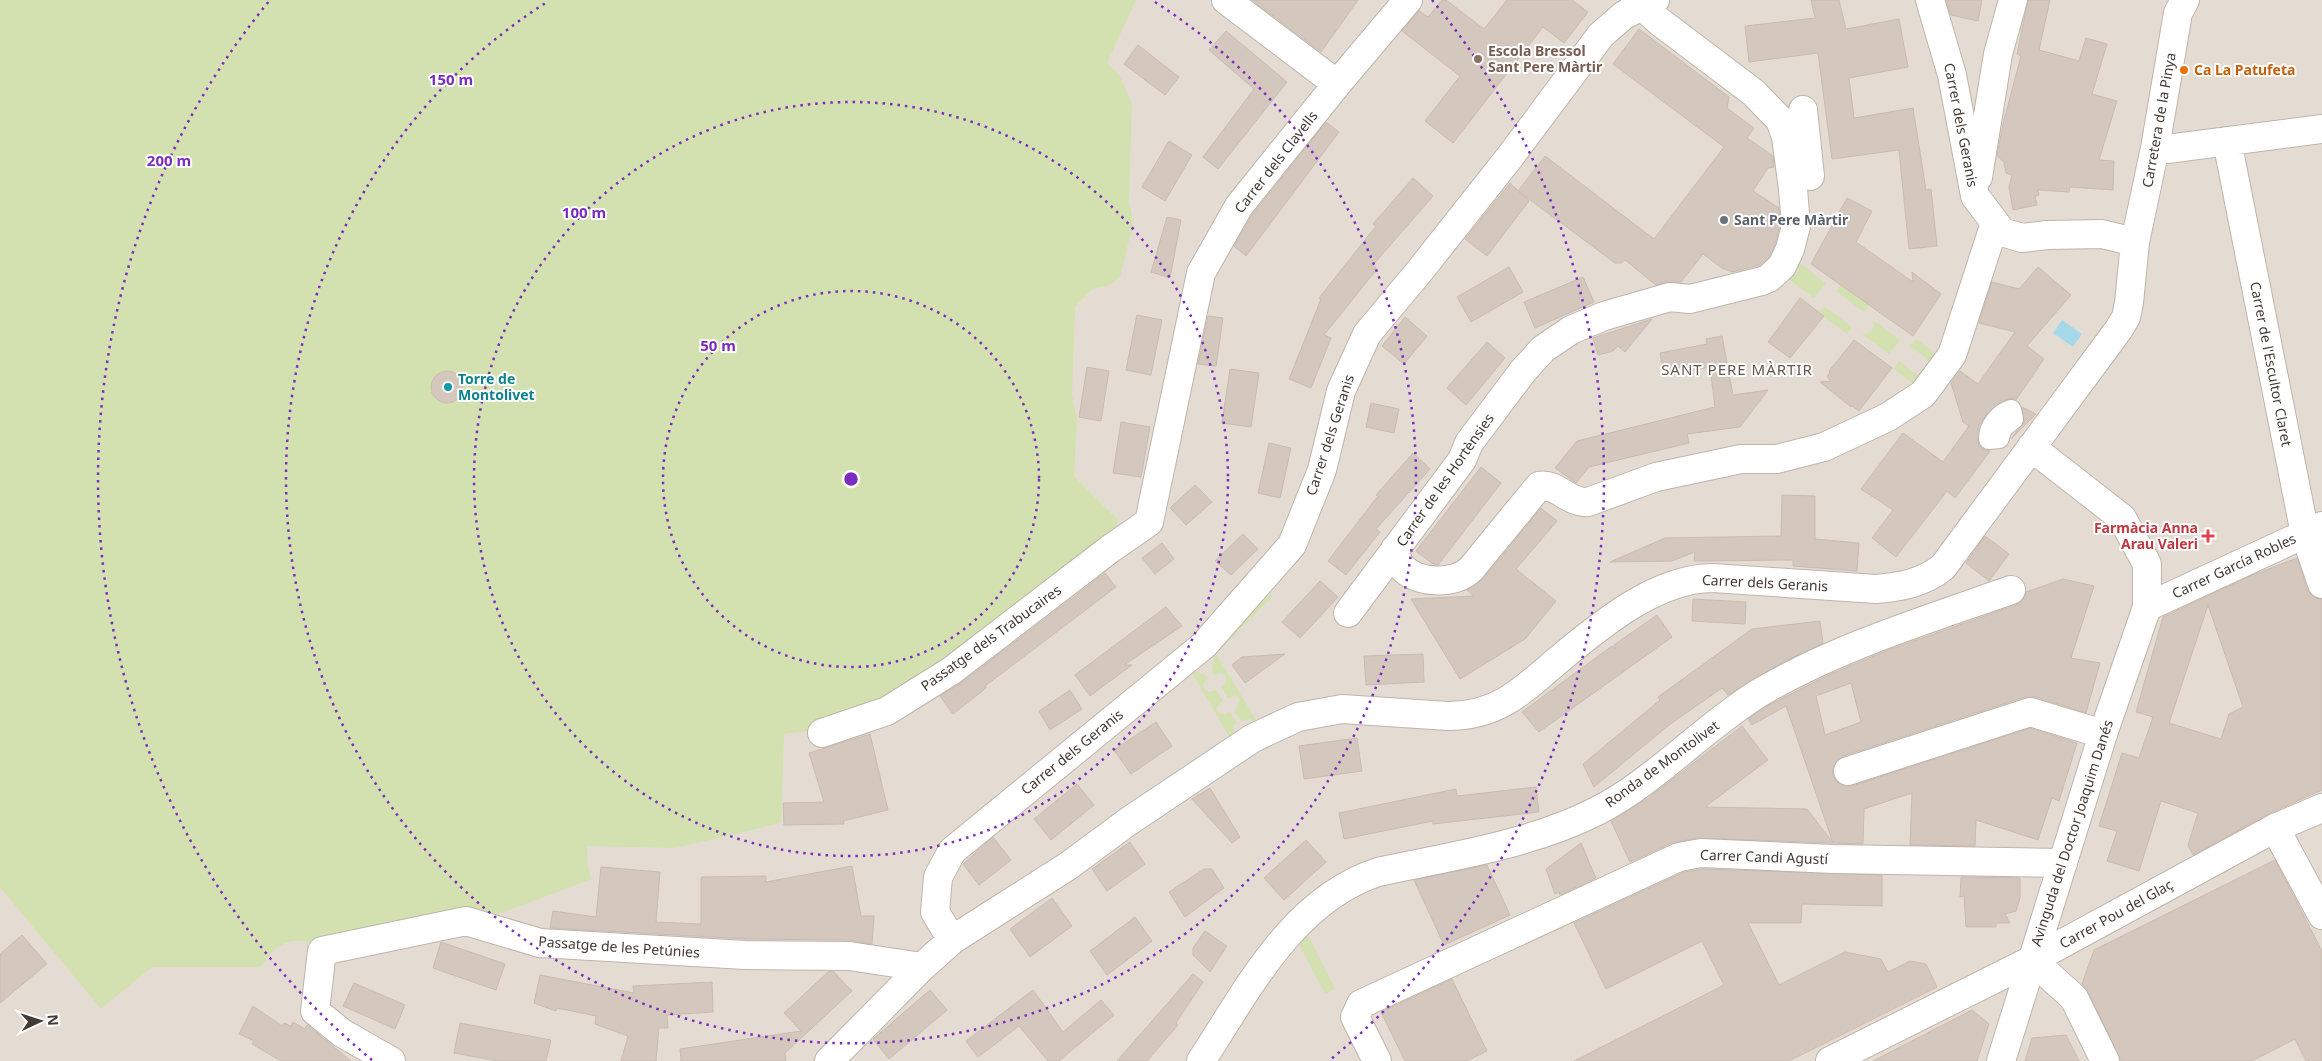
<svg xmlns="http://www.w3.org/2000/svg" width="2322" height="1061" viewBox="0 0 2322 1061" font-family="'Noto Sans',sans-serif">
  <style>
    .residential { fill: #e4dcd3 }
    .green { fill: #d3e1b0 }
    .water { fill: #a5d8e8 }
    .building { fill: #d4c7be; stroke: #cbbbaf; fill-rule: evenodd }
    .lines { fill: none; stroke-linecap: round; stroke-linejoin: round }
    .pedestrian-casing { stroke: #beb4ab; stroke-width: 22 }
    .minor-casing { stroke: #beb4ab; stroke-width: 30 }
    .tertiary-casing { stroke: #beb4ab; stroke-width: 30 }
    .pedestrian { stroke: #fff; stroke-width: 20 }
    .minor { stroke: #fff; stroke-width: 28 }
    .tertiary { stroke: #fff; stroke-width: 28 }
    .ring { fill: none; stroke: #7b2cbf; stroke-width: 2.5; stroke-dasharray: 2.5 5 }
    .education-dot { fill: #8d6e63; stroke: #fff; stroke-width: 2 }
    .food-dot { fill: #e8710a; stroke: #fff; stroke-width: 2 }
    .worship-dot { fill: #6b7280; stroke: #fff; stroke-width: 2 }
    .culture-dot { fill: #0f9aa8; stroke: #fff; stroke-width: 2 }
    .health-dot { fill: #e0444e; stroke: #fff; stroke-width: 2 }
    .labels { text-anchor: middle; stroke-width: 4; stroke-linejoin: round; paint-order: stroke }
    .education-label { font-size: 14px; font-weight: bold; fill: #785e54; stroke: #fff; text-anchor: start }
    .food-label { font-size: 14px; font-weight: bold; fill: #c56008; stroke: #fff; text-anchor: start }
    .street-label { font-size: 14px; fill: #423a35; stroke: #fff }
    .worship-label { font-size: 14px; font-weight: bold; fill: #5b616d; stroke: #fff; text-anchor: start }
    .culture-label { font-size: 14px; font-weight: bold; fill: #0d838f; stroke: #fff; text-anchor: start }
    .health-label { font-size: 14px; font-weight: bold; fill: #be3a42; stroke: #fff; text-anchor: end }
    .neighbourhood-label { font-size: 15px; letter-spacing: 1px; fill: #63574d; stroke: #fff }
    .centre { fill: #7b2cbf; stroke: #fff; stroke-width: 2.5 }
    .ring-label { font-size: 15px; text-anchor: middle; font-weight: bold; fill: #7b2cbf; stroke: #fff; stroke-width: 4; stroke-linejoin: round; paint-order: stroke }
  </style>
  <rect width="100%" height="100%" fill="#f0ebe4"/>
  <path class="residential" d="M1088,0H2322V1061H0V845Z"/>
  <path class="green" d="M0,0H1136L1107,63L1119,74L1132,104L1129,199L1133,224L1120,277L1110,285L1092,289L1075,307L1072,395L1077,419L1074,476L1118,520L1116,527L986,632L915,684L808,731L784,734L781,823L676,848L587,846L588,868L592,879L501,913L316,942C311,943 306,941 300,941C281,940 271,951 262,966L258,967H152L101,1009L0,887Z
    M1799,262L1826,283L1814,298L1787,278L1797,274Z
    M1842,283L1869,304L1864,312L1836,291Z
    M1824,306L1852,327L1847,334L1819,313Z
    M1873,320L1900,340L1889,354L1862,334C1871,334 1876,328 1873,320Z
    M1916,339L1938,355L1935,365L1910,346Z
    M1899,361L1924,380L1916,386L1894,369Z
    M1270,594L1273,596L1216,654L1258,723L1256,725L1250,719L1241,721L1234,710L1238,706L1239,698L1235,695L1228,698L1221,687L1225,683L1226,676L1222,673L1214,675L1212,670L1214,659L1213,656L1220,645Z
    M1191,668C1197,675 1204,673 1210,678L1205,681L1203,686L1208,692L1216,690L1223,701L1218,706L1217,711L1224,715L1230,712L1237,723L1234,725L1233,735L1230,738L1192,673L1157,703L1154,699Z
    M1307,933L1335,989L1325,994L1298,942Z"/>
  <path class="water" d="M2062,320L2082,334L2073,347L2053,333Z"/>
  <path class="building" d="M1252,0H1358L1321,52Z
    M1442,0H1446L1484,29L1507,0H1572L1588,12L1564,43L1543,27L1453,143L1425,121L1460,76L1402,31L1419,11L1428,17Z
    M1811,0H1839L1846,29L1899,19L1908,67L1849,78L1854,118L1913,108L1926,190L1931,189L1937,246L1909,249L1899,150L1832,159L1818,53L1749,62L1745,26L1815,18Z
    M1946,0H1982L1978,21L1951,15Z
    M2028,0H2050L2039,50L2079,61L2086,38L2107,44L2092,94L2117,101L2099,160L2114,161L2113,190L2070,187L2069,192L2038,190L2039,195L2035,196L2037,205L2013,210L2009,187L2012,175L2006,173L2004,162L1997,156L2003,124L2021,56L2017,54Z
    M1639,29L1729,97L1727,108L1754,128L1747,138L1773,156L1774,167L1768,168L1753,191L1779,208L1780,225L1775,244L1769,257L1760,265L1732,272L1722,268L1703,254L1681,282H1666L1656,285L1625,260L1621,263H1615L1518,191L1545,156L1654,239L1724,147L1613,64Z
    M1226,31L1287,82L1218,169L1203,157L1254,89L1209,50Z
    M1138,45L1179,77L1165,95L1124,64Z
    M1326,122L1339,132L1246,256L1234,246L1252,215Z
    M1169,141L1192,155L1165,201L1142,187Z
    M1413,178L1433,196L1373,265L1377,269L1324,335L1331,338L1311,388L1289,379L1321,299L1319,298L1376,226L1373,224Z
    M1510,183L1529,201L1487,256L1465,239Z
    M1847,198L1872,211L1856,242L1913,282L1912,272L1941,294L1913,336L1811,264Z
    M1167,217L1181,220L1170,278L1151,272Z
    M1509,267L1523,292L1471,322L1457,297Z
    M2038,267L2071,295L2027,346L2044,359L2016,400L2013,398L2002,401L1986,415L1979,426L1977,438L1979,445L1983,449L1990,451L1955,498L1947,491L1896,557L1872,538L1893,510L1861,489L1903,433L1943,462L1969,426L1963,422L1951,383L1960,371L1978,384L2015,332L1979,323L1992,282L2019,289Z
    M1583,277L1594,302L1535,328L1524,302Z
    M1800,298L1824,316L1790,358L1768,342Z
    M1137,315L1162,320L1151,375L1126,370Z
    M1208,316L1223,318L1216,366L1198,364Z
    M1405,317L1427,336L1404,364L1382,346Z
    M1652,319L1625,352L1618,346L1613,351L1598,355L1593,338Z
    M1722,336L1733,395L1768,390L1740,427L1687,434L1689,443L1589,467L1576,483L1555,468L1577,441L1715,407L1710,367L1664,376L1660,353L1707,344L1706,339Z
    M1854,340L1892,368L1859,411L1852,406L1851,407L1820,382L1831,381L1827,377L1830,372L1829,371Z
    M1487,342L1505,358L1466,405L1447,388Z
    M1087,367L1109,371L1101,421L1079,417Z
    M1230,369L1259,373L1251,427L1222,423Z
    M431 387a16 16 0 1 1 32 0a16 16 0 1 1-32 0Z
    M1371,403L1399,409L1394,433L1366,427Z
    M2022,407L2036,414L2011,439L2024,422Z
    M1121,422L1150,427L1141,477L1113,473Z
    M1269,443L1291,448L1280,498L1258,493Z
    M1413,453L1430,469L1376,529L1380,532L1346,575L1328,561L1378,496L1376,495Z
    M1481,467L1501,483L1438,565L1433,564L1416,551Z
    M1195,485L1212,502L1186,525L1170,508Z
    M1782,495L1815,496V539L1859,543L1857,571L1793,566V560L1694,561L1695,552L1672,561L1610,562L1665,538L1781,536Z
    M1541,508L1557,521L1516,569L1556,601L1525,639L1460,679L1411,599L1474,596L1467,590L1483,579Z
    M1243,534L1258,549L1231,575L1215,561Z
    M1985,536L2009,554L1989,581L1966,563Z
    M1162,543L1174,559L1155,574L1142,558Z
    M2297,558L2307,589L2312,596L2322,599V790L2268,814L2193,855L2188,845L2198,813L2161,801L2139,871L2107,861L2117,831L2099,826L2122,753L2139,758L2153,717L2136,712L2163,617L2250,576ZM2208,605L2243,707L2229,714L2221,739L2169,723Z
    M1105,573L1116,587L985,686L986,688L953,714L940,696L961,683Z
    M2063,579L2094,586L2071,658L2100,663L2086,713L2035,697H2025L1843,756L1836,761L1833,768V776L1838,783L1845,786H1852L2030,728L2077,743L2059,801L2052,798L2038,840L1976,820L1975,846L1910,845L1912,793L1864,809L1863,844L1833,843L1698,838L1672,843L1630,862L1611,821L1648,798L1742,726L1768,760L1705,807L1807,809L1833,843L1786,706L1752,725L1748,719L1767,706L1826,676L1888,650L2016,605L2023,600L2026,592ZM1851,683L1861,722L1825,735L1816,696Z
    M1320,581L1338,597L1300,638L1282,622Z
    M1693,599L1746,602L1745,624L1692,621Z
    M1166,607L1182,626L1124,665H1132L1090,696L1075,675Z
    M1657,615L1672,637L1539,732L1522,712L1612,646L1616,649L1614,645Z
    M1820,621L1823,643L1781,663L1728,695L1722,688L1669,725L1594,787L1583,764L1660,700L1658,697L1752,629Z
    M1285,654L1245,683L1232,665L1242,657Z
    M1423,654L1424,682L1366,685L1364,656Z
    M1070,690L1082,709L1050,730L1039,711Z
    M1156,722L1172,746L1131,774L1114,750Z
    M870,734L888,810L843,821L844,824L784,825L783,803L824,802L809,753Z
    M1357,738L1362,771L1304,779L1299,746Z
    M1077,784L1094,805L1051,840L1034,819Z
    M1536,787L1539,812L1433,824V821L1344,839L1339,813L1456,789L1457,796Z
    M1210,788L1240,837L1232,843L1192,799Z
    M993,837L1011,860L979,885L963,864Z
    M1306,840L1326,862L1284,900L1264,878Z
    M1130,842L1145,864L1107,891L1092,869Z
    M1581,843L1596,878L1560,895L1559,892L1555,894L1546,869Z
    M2275,860L2322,951V1061H2306L2295,1039L2252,1061H2121L2088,991L2082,984L2094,950Z
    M1487,865L1510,915L1444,945L1414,880Z
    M852,866L861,916H874L872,944L849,940L746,939L550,928L553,911L596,917L601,867L660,872L656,922L701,924V877L766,876V882Z
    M1204,869H1212L1224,888L1185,917L1169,892Z
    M1702,869L1882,875V906L1802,904L1801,923H1748L1779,985L1845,952L1881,959L1888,972L1910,961L1926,964L1937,987L1789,1061H1574L1724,985L1702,941L1606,989L1574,923L1684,872Z
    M1961,877L2020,878V898L2016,911L2005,914L2010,923H1996V927H1966L1964,896L1960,897Z
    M1052,898L1072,926L1030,957L1010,929Z
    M1135,917L1152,941L1107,975L1090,951Z
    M1205,931L1227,946L1210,972L1193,955V948Z
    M22,935L47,964L0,1003V954Z
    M441,942L505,964L496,990L433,968Z
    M829,971H833L852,991L785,1053L786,1061H681L680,1049L801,1031L784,1013Z
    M1193,974L1203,982L1176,1023L1178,1025L1147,1061H1117Z
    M540,975L634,993L633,986L712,982L713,1012L667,1015L668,1028H659L656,1061H621L628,1036L595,1024L596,1016L557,1008L556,1011L534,1003Z
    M1452,979L1487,1051L1467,1061H1405L1381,1012Z
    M354,983L405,1005L395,1029L343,1006Z
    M930,990L947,1010L889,1059L873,1039Z
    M1033,990L1063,1032L1101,1000L1114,1015L1059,1061H1048L1019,1026L978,1057L966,1041Z
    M253,1006L282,1026L284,1023L291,1026L293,1022L305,1029L307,1025L351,1061H281L252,1044L254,1041L239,1034Z
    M1972,1010L1989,1024L1977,1061H1873Z
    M460,1023L551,1040L546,1061H498L454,1053Z
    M2066,1035L2079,1061H2025L2032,1038Z"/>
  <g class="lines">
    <defs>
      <path id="pedestrian" d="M2011,410L2013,419L2002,428L1999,438L1989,439C1989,426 1999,414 2011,410Z"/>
      <path id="minor" d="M1226,0L1337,84
        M1930,0L1952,75L1975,196L2002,232L2022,238L2047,235L2102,234L2135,242
        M1803,110L1810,176
        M2227,141L2305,534L2322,584
        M2155,148L2167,149L2322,129
        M1978,177L1998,54L2013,0
        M2031,447L2122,518L2147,564V607
        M1395,549C1396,556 1397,562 1402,567C1416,584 1456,585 1471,569L1539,486C1556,482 1569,504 1588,502L1656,477L1741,459H1777L1824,447L1888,417L1923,394L1952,355L1995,223
        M1348,613L1462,460L1469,443L1523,371L1543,349L1571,330L1604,316L1670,297L1690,299L1762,281L1769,278L1782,266L1790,249L1796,226L1793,189L1786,137L1780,120L1754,93L1660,22L1635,0
        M822,733L887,711L951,671L1110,549L1149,522L1201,273L1239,206L1337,84L1408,0
        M1848,771L2030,712L2103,734
        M2275,828L2322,915
        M952,940L935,912L938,877L952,851L1204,645L1292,545L1322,470L1341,391L1367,334L1418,273L1509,158L1601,35L1624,15L1655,0
        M2032,960L2074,998L2105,1061
        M391,1061L342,1033L315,1011L322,951L466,921L540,943L745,955L849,956L922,967
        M829,1061L922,967L952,940L1068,866L1129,821L1253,738L1298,717L1342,709L1448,716C1498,716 1522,691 1557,661C1599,626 1656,578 1713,578L1876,589C1901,587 1923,583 1943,567L2119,329L2126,317L2129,303L2135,242L2155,148L2178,13L2185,0
        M1201,1061C1247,991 1292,900 1378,872C1451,856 1530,845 1597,811C1654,782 1704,727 1759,693C1837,647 1926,620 2011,590
        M1377,1061L1355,1017L1361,1004L1679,857L1701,853L1833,859L2063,863
        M1830,1061L2032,960L2275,828L2322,808"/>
      <path id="tertiary" d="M2001,1061L2103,734L2147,607L2322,526"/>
    </defs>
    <use href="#pedestrian" class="pedestrian-casing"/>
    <use href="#minor" class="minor-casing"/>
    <use href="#tertiary" class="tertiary-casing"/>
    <use href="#pedestrian" class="pedestrian"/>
    <use href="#minor" class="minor"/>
    <use href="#tertiary" class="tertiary"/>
  </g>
  <g class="ring">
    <circle cx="851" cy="479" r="188"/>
    <circle cx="851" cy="479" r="377"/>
    <path d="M1155 2A565 565 0 1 1 547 2"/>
    <path d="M372 1060A753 753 0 0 1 270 0M1432 0A753 753 0 0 1 1330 1060"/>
  </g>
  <circle class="education-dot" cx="1478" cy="59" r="5"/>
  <circle class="food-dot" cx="2184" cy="70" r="5"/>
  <circle class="worship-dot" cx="1724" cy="220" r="5"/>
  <circle class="culture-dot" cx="448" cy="387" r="5"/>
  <path class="health-dot" d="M2205.5 528.5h5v5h5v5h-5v5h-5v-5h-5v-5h5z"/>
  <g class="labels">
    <g class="education-label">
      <text x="1488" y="56">Escola Bressol<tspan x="1488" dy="16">Sant Pere Màrtir</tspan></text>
    </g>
    <g class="food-label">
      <text x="2194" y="75">Ca La Patufeta</text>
    </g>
    <g class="street-label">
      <text transform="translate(2159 120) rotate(-80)" y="5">Carretera de la Pinya</text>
      <text transform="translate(1961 125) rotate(79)" y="5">Carrer dels Geranis</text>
      <text transform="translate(1276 162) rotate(-52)" y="5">Carrer dels Clavells</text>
      <text transform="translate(2271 364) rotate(79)" y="5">Carrer de l'Escultor Claret</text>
      <text transform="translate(1330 435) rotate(-72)" y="5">Carrer dels Geranis</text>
      <text transform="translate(1445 480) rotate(-55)" y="5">Carrer de les Hortènsies</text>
      <text transform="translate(2234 566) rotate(-25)" y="5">Carrer García Robles</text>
      <text transform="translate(1765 583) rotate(3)" y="5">Carrer dels Geranis</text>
      <text transform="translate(991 638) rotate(-36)" y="5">Passatge dels Trabucaires</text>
      <text transform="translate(1072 752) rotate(-39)" y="5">Carrer dels Geranis</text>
      <text transform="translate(1662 764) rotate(-36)" y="5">Ronda de Montolivet</text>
      <text transform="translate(2072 833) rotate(-72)" y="5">Avinguda del Doctor Joaquim Danés</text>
      <text transform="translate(1764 857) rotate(2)" y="5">Carrer Candi Agustí</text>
      <text transform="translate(2116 914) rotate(-29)" y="5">Carrer Pou del Glaç</text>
      <text transform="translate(619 947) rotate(4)" y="5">Passatge de les Petúnies</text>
    </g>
    <g class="worship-label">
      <text x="1734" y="225">Sant Pere Màrtir</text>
    </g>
    <g class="culture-label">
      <text x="458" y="384">Torre de<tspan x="458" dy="16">Montolivet</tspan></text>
    </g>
    <g class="health-label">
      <text x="2198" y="533">Farmàcia Anna<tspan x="2198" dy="16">Arau Valeri</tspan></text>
    </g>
    <g class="neighbourhood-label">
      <text x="1737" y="375">SANT PERE MÀRTIR</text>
    </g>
  </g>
  <circle cx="851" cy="479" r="8" class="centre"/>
  <g class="ring-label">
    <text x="451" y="85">150 m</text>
    <text x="169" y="166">200 m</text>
    <text x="584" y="218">100 m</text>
    <text x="718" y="351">50 m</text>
  </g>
  <g transform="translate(40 1021) rotate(86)" stroke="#ffffff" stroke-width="4" paint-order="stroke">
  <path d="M0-4L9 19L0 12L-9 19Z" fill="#423a35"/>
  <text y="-8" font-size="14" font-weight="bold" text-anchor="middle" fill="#423a35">N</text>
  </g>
</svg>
